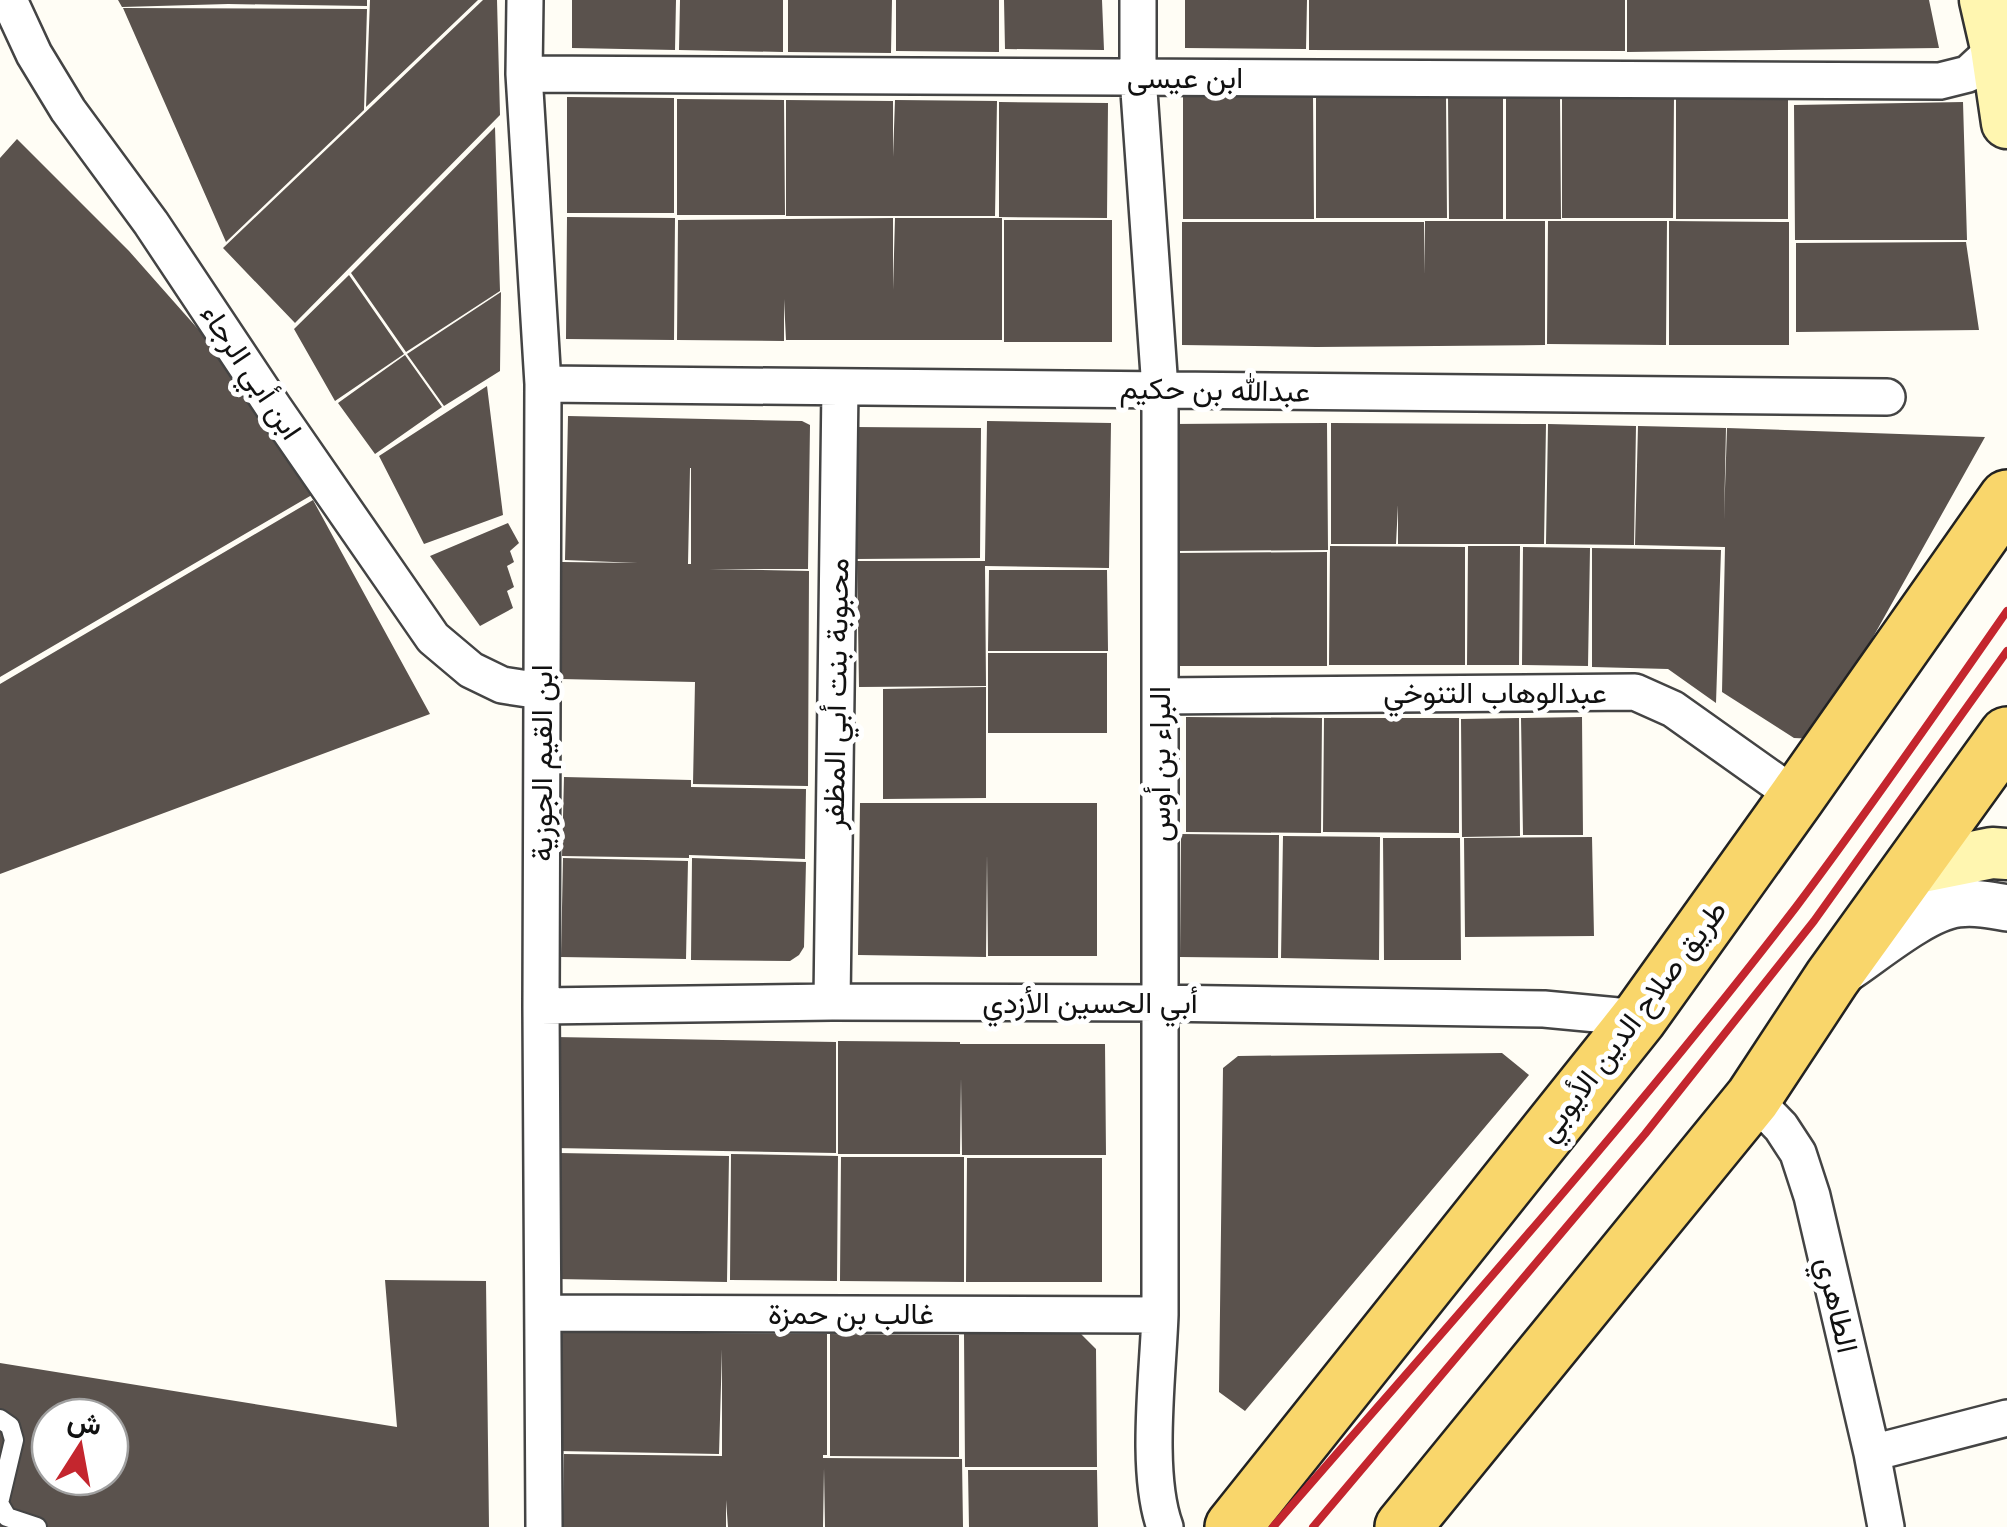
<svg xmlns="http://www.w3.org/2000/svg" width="2007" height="1527" viewBox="0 0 2007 1527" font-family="'Roboto Serif',Vazirmatn,serif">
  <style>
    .building { fill: #5a524d; fill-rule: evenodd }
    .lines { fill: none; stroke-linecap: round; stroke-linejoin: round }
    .service-casing { stroke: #444; stroke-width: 22 }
    .minor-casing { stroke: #444; stroke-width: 40 }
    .tertiary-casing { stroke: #444; stroke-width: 50 }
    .secondary-casing { stroke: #333; stroke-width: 55 }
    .primary-casing { stroke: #222; stroke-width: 60 }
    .service { stroke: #fff; stroke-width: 18 }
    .minor { stroke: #fff; stroke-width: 35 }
    .tertiary { stroke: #fff; stroke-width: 45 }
    .secondary { stroke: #fff6b0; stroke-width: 50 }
    .primary { stroke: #f9d66b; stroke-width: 55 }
    .rail { stroke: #c4262e; stroke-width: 8 }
    .labels { text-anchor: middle; stroke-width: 10; stroke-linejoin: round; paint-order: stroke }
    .street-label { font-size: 30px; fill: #111; stroke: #fff }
  </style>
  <rect width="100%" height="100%" fill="#fffdf5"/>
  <path class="building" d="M118,0H367V6L228,4L122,7Z
    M370,0H478L366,107Z
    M483,0H497L500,115L295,323L223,248Z
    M572,0H676L675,50L572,48Z
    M680,0H783V52L679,50Z
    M788,0H892L891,53L788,52Z
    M896,0H999V52L896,51Z
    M1004,0H1102L1104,50L1005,49Z
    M1185,0H1307L1306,49L1185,48Z
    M1309,0H1625V51L1309,50Z
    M1627,0H1929L1939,48L1627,52Z
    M123,8L367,9L364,110L226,242Z
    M1316,95L1446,96L1447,218H1316Z
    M1560,95L1561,219H1506V96Z
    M1183,96H1313L1314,219H1183Z
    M1448,96H1503V219H1449Z
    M1562,96H1674L1673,218H1562Z
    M1676,96H1788V219H1676Z
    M567,97L674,98V213H567Z
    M677,99L784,100L785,215H677Z
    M786,100L893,101V157L895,100L997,101L995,216H786Z
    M999,102L1108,103L1107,218L999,217Z
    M1963,102L1967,240H1795L1794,105Z
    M495,127L500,291L406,352L351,273Z
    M17,139L129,251L244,381L317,492L0,677V158Z
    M567,217L675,218L674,340L566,339Z
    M893,218V290L895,218H1002V340H786L784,299V341L677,340L678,220Z
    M1004,220H1112V342H1004Z
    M1425,221H1545V345L1316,347L1182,345V222H1424L1425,274Z
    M1548,221H1667L1666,345L1547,344Z
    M1669,221L1789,222V345H1669Z
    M1966,242L1979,330L1796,332V243Z
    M349,275L404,354L335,401L294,329Z
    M501,292L500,371L444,406L407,354Z
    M405,355L442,407L375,454L338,403Z
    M487,386L503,515L424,544L379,456Z
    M568,416L802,421L810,425L808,569H709L809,571L808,786L693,784L695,682L561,679L562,562L638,563L565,560ZM690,468H691V564H688Z
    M987,421L1111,423L1109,568L985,566L986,686L859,687L857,561H985Z
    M1327,423L1328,550L1175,551L1174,424Z
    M1331,423L1546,424L1544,544H1398V505L1396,544H1331Z
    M1548,424L1636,426L1634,545L1546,544Z
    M1638,426L1726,428L1724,519L1727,428L1985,437L1816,739L1794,738L1722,692L1725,547L1635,545Z
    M855,427L981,428L980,558L856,559Z
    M313,500L430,714L0,874V684Z
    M508,523L519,543L510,551L514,562L507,566L514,587L507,591L513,608L480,626L430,556Z
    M1330,546L1465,547V665H1329Z
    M1468,546H1520L1519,665H1467Z
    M1523,547L1590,548L1588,666L1522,665Z
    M1592,548L1721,550L1716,703L1668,669L1592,667Z
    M1327,552V666H1177L1176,553Z
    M989,570H1107L1108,651H988Z
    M988,653H1107V733H988Z
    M986,687V798L883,799V689Z
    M1186,717L1322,718L1321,833L1186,832Z
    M1582,717L1583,835H1523L1521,718Z
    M1324,718H1459V833L1323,832Z
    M1519,718L1520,836L1462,837L1461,719Z
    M564,777L691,780V787L806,789L805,859L689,855V858L562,856Z
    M860,803H1097V956H988L987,854L986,957L858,955Z
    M1181,834L1279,835L1278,958L1180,957Z
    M1283,836L1380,837L1379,960L1281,958Z
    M1592,837L1594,936L1465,937L1464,838Z
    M1383,838H1460L1461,960H1384Z
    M563,858L688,861L686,959L561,957Z
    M692,858L806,862L804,947L799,955L790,961L691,960Z
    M555,1037L836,1042V1153L554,1148Z
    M838,1041L960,1042V1044H1105L1106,1155H962L961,1078L960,1154H838Z
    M1502,1053L1529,1075L1245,1411L1219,1392L1223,1068L1238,1056Z
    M559,1153L729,1156L727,1282L557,1279Z
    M731,1154L838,1156L837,1281L730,1280Z
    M841,1157H964V1282L840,1281Z
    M967,1158H1102V1282H966Z
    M385,1280L486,1281L489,1527H0V1363L397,1427ZM50,1417H110V1477H50Z
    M559,1332L827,1334V1455H823V1458L962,1459L963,1527H825L824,1468L823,1527H728L726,1500V1527H563L564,1454L722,1456V1349L719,1454L558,1451Z
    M830,1334L959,1335V1457L830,1456Z
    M964,1334H1081L1096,1349L1097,1467H965Z
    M968,1470H1097L1098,1527H969Z"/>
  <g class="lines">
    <defs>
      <path id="service" d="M0,1419L10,1426L14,1440L0,1499
        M0,1505L7,1517L37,1527"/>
      <path id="minor" d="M9,0L34,54L68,110L151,223L274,408L433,638L471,670L502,685L541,691
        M525,0L524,74L543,384L541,1006L544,1527
        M1138,0V77L1160,389V1315C1158,1374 1145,1473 1165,1527
        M524,74L1940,81L1968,74L1996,48
        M543,384L1887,397
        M1160,696L1635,692L1673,709L1797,797
        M832,1002L840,387
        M541,1006L832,1002L1159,1003L1544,1009L1639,1018
        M1753,1098L1781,1127L1798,1153L1812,1196L1872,1453L1886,1527
        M543,1313L1160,1315
        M1872,1453L2007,1418"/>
      <path id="tertiary" d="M1846,969C1876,949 1924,908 1958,904C1975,902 1991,905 2007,908"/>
      <path id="secondary" d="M1985,0L1996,48L2007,123
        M1912,869L1992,853L2007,854"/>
      <path id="primary" d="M1233,1527L1639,1018L1797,797L2007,498
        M1403,1527L1753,1098L1832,978L2007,735"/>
    </defs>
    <use href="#service" class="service-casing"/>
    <use href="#minor" class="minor-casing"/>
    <use href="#tertiary" class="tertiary-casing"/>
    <use href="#secondary" class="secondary-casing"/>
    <use href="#primary" class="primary-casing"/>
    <use href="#service" class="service"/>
    <use href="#minor" class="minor"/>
    <use href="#tertiary" class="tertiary"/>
    <use href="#secondary" class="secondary"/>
    <use href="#primary" class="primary"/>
    <path class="rail" d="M1273,1527C1450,1323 1631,1122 1796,907C1869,810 1938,710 2007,611
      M1313,1527L1645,1134L1814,921L2007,651"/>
  </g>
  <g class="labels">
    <g class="street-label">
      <text x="1185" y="88">ابن عيسى</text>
      <text transform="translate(251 372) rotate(56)" y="10">ابن أبي الرجاء</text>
      <text transform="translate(1215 390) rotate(1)" y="10">عبدالله بن حكيم</text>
      <text x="1495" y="703">عبدالوهاب التنوخي</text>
      <text transform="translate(836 694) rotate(-89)" y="10">محبوبة بنت أبي المظفر</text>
      <text transform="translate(542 763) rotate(-90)" y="10">ابن القيم الجوزية</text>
      <text transform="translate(1160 764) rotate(-90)" y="10">البراء بن أوس</text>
      <text x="1090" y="1013">أبي الحسين الأزدي</text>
      <text transform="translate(1632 1021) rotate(-53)" y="10">طريق صلاح الدين الأيوبي</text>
      <text transform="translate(1837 1305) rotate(77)" y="10">الطاهري</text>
      <text x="851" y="1324">غالب بن حمزة</text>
    </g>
  </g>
  <g transform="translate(80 1447) rotate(11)"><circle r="48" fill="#ffffff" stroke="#a0a0a0" stroke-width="2.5"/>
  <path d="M0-8L18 38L0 25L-18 38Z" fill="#c4262e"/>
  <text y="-15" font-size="28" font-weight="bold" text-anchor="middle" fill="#111111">ش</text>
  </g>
</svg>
